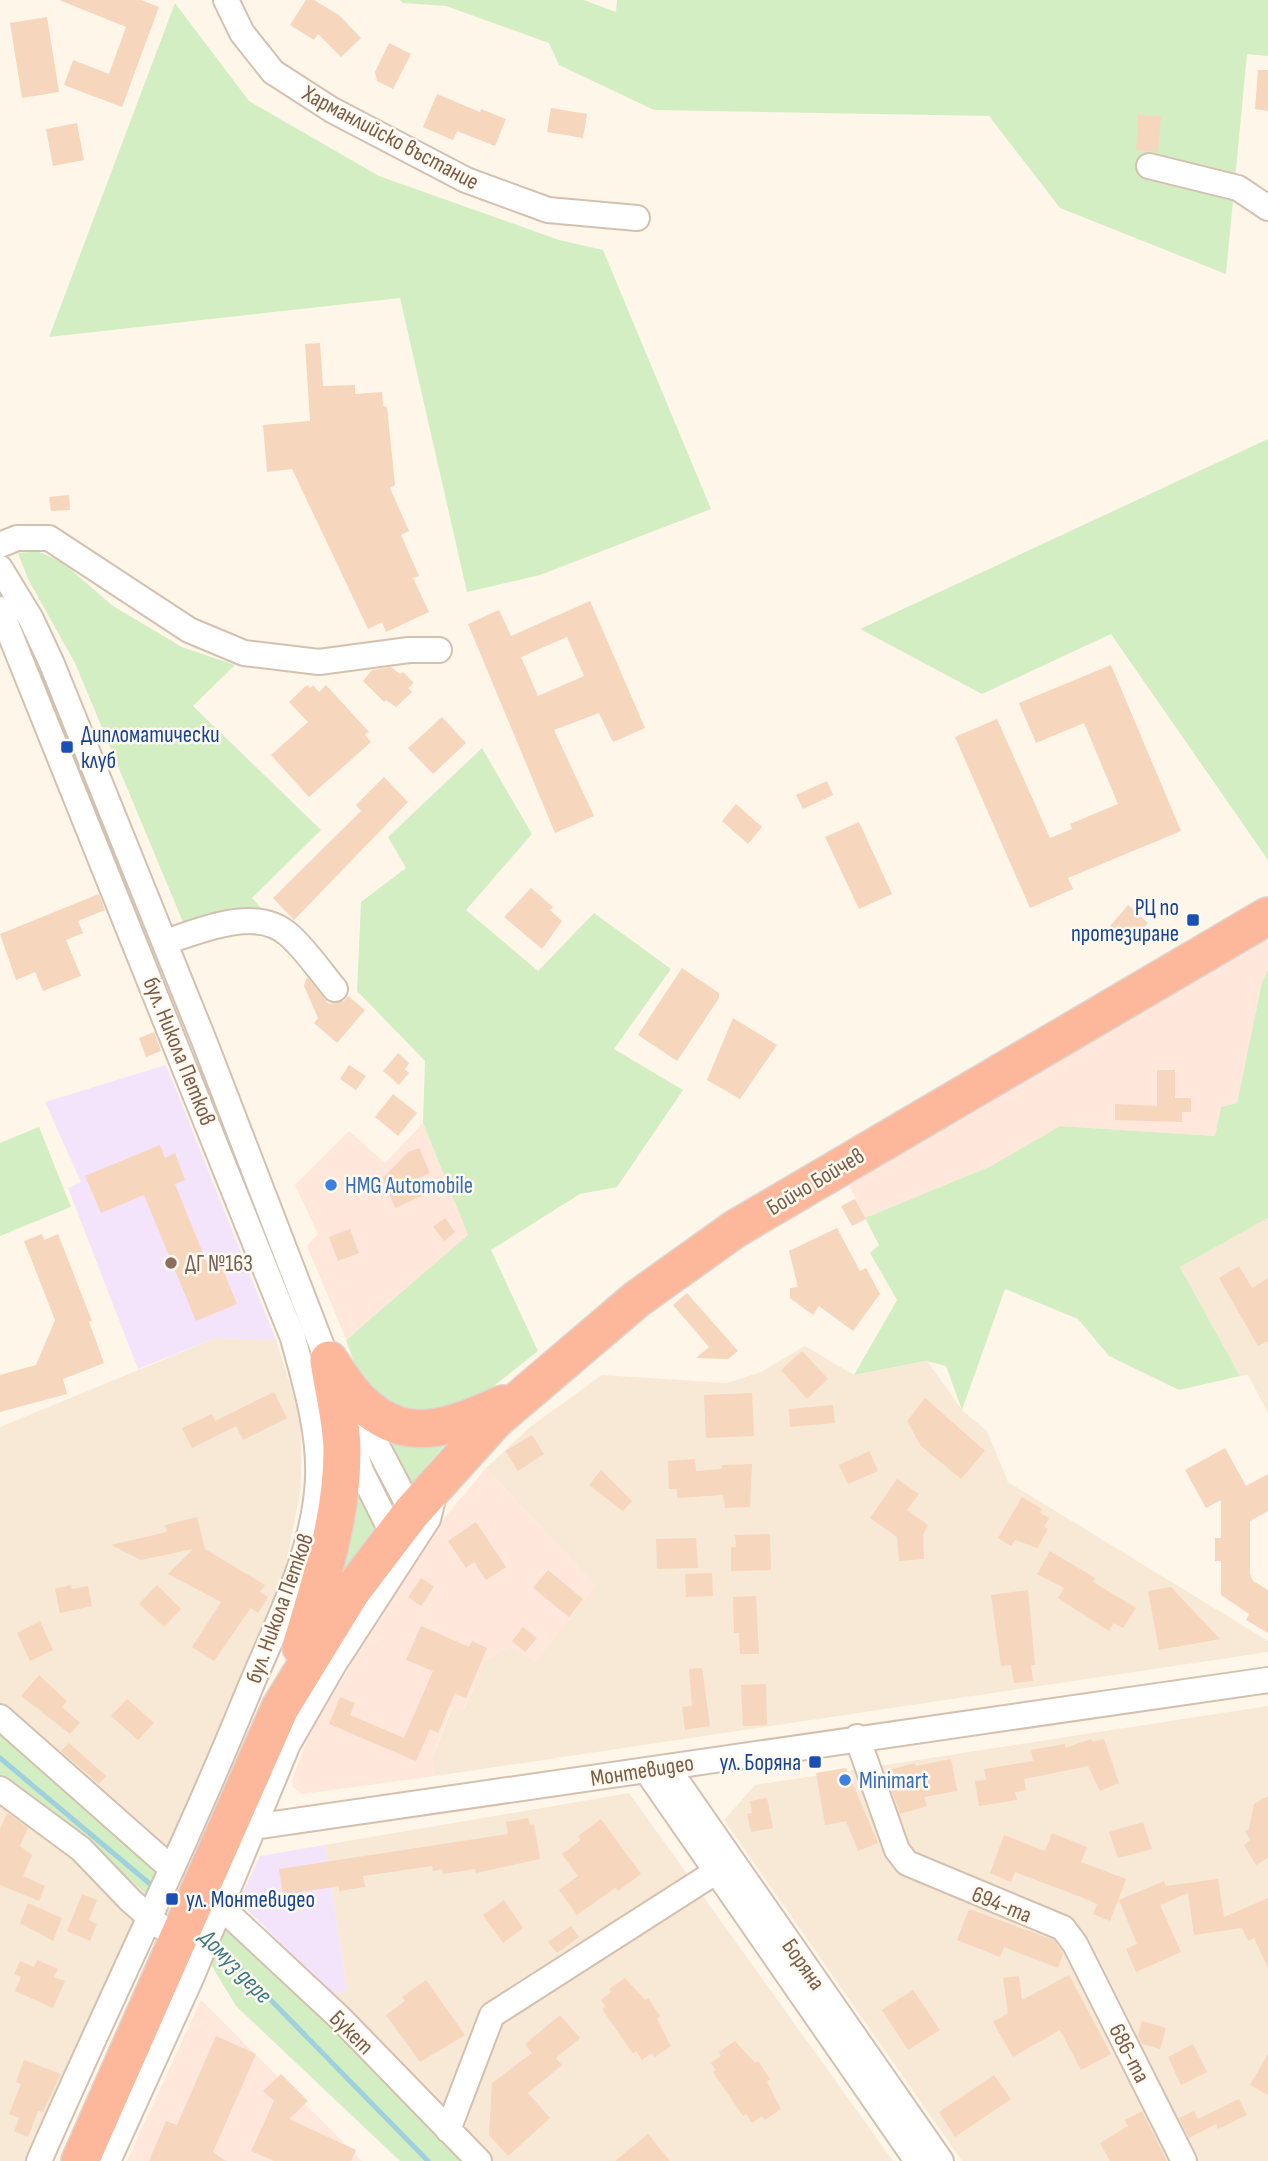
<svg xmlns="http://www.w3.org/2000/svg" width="1268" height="2161" viewBox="0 0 1268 2161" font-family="'Sofia Sans Condensed',sans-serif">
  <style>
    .residential { fill: #f7e9d5 }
    .commercial { fill: #ffe7db }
    .education { fill: #f3e4fb }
    .green { fill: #d4eec4 }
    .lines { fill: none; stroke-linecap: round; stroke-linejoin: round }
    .stream { stroke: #9fd1dd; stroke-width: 5 }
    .building { fill: #f6d6bd; fill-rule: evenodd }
    .minor-casing { stroke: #d4c0af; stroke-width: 28 }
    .highway-casing { stroke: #ddd5d0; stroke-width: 40 }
    .minor { stroke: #fff; stroke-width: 24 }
    .highway { stroke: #fdb79a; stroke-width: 37 }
    .transit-dot { fill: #1a4fb4; stroke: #fffaf0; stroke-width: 2.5 }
    .shop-dot { fill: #3f7fe0; stroke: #fffaf0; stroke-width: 2.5 }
    .education-dot { fill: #8d6e63; stroke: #fffaf0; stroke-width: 2.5 }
    .labels { text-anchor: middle; stroke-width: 5; stroke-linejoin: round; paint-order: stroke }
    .street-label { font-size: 23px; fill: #7b5c49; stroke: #fffaf0 }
    .transit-label { font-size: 23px; fill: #164399; stroke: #fffaf0; text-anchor: start }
    .shop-label { font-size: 23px; fill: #366cbe; stroke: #fffaf0; text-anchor: start }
    .education-label { font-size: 23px; fill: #785e54; stroke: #fffaf0; text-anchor: start }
    .water-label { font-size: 24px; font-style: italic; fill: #3d7a89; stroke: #fffaf0 }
  </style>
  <rect width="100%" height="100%" fill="#fef6e8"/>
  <path class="residential" d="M1268,1218V1413L1248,1375L1240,1376L1180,1267Z
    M216,1338L276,1340L301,1421V1487L280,1595L160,1864L0,1728V1427Z
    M805,1346L854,1375L927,1361L962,1410L987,1431L1008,1482L1268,1641V1652L435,1776L432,1758L453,1706L464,1710L485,1660L509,1647L596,1586L486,1468L530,1427L602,1375L727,1383L761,1372Z
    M1268,1706V2161H962L724,1820L755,1785Z
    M0,1782L83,1838L146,1894L27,2161H0Z
    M629,1793L893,2161H492L332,1996L347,1989L325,1845Z"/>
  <path class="commercial" d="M1268,929V970L1262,982L1237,1103L1221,1107L1215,1136L1060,1126L991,1166L865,1218L849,1185Z
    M423,1123L470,1239L346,1339L307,1246L318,1234L295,1185L349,1131L385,1163Z
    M486,1468L596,1586L536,1662L509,1647L485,1660L463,1711L452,1706L432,1757L435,1776L302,1794L293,1787L292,1781L307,1739L352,1663L372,1620L436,1528Z
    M201,2000L362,2161H127Z"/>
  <path class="education" d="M166,1065L276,1340L216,1338L138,1369L68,1188L81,1182L45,1102Z
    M325,1845L347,1989L332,1996L239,1901L260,1856Z"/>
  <path class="green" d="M400,0H584L616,12L617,0H1268V56L1247,54L1226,274L1060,208L989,116L654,110L559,65L549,43L446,6L403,3Z
    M175,3L249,101L379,176L559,240L603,250L711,509L540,575L467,592L400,298L49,337Z
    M1268,439V860L1111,634L982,694L860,629Z
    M37,551L62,562L113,606L182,647L235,665L193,706L321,830L252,898L268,915L185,927L75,663L28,579L18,553Z
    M482,748L532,834L466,910L538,971L594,913L671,969L614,1049L683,1090L617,1187L580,1194L491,1250L538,1351L485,1393L450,1414H403L360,1379L346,1340L468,1235L423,1123L425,1061L357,991L361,902L406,868L388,837Z
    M1268,970V1218L1180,1267L1240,1376L1179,1390L1109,1356L1078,1319L1005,1289L962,1410L946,1366L926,1361L854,1375L897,1300L870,1253L879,1245L865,1218L991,1166L1060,1126L1215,1136L1221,1107L1237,1103L1262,982Z
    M39,1127L71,1207L0,1236V1143Z
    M374,1423L455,1433L408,1487Z
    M351,1471L377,1526L332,1589Z
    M0,1728L160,1864L146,1894L83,1838L0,1782Z
    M227,1924L350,2038L466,2161H400L236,2006L210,1963Z"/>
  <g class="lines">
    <path class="stream" d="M0,1758L156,1889
      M215,1943L428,2161"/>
  </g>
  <path class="building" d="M59,0H141L159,7L122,107L64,85L73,60L109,74L126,27Z
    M306,0H314L339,15L361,38L341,57L318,34L314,40L290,25Z
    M47,17L59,92L22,98L10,23Z
    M389,43L411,54L393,89L377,81L375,72Z
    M1258,70H1268V111L1255,109Z
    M437,94L480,112L481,109L506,119L495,146L457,131L453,140L423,127Z
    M551,108L587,114L583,138L547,132Z
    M1138,115L1161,116L1158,152L1136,150Z
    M77,123L84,160L53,166L46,129Z
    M320,343L323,386L355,385V394L382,392L383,406L387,407L395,485L390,488L409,531L401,535L419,576L413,578L429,612L386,632L382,622L368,629L292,469L267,472L263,425L310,421L305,344Z
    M69,495L70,510L51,511L49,497Z
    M590,601L645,728L613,742L599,713L554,730L594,816L555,833L468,624L499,610L511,636ZM567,637L584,676L538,696L521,657Z
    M1111,665L1181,831L1068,878L1073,889L1030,908L955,737L997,719L1050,838L1072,829L1070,824L1118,804L1084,723L1036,743L1019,703Z
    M391,667L400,674L403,672L414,683L408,688L412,692L396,707L386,700L384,702L363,681L372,670Z
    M307,685L310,688L313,685L319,692L326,685L369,732L365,735L371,742L309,797L271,755L308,722L289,702Z
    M442,717L466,743L433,774L408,748Z
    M384,777L408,802L294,920L273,898L361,811L356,805Z
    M827,781L833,795L803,809L796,795Z
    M736,804L762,827L748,844L722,821Z
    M859,822L892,894L859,909L825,837Z
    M531,888L553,907L550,910L562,921L542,949L504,917Z
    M99,894L105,910L78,921L83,933L66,940L81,976L43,991L35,972L16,980L0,934Z
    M1128,905L1148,923L1135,939L1128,940L1110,926Z
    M682,968L719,993V998L677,1061L638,1035Z
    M307,977L329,1004L344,1001L348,996L365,1010L337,1043L314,1023L318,1018L304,986Z
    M733,1018L777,1045L740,1099L707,1080Z
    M154,1032L161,1051L146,1057L139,1038Z
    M398,1053L409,1063L405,1069L409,1073L399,1085L383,1071Z
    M349,1065L366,1076L356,1090L340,1079Z
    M1157,1070H1175V1098H1191V1112H1182V1122L1115,1120V1104L1157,1106Z
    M393,1094L417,1113L398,1136L375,1117Z
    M160,1145L165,1158L175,1153L185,1180L175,1184L209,1268L220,1263L237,1304L196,1321L144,1195L101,1213L85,1176Z
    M419,1148L430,1173L417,1179L424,1195L395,1208L383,1178L408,1152Z
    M855,1199L866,1219L852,1226L841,1206Z
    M445,1218L455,1232L444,1241L433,1227Z
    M837,1228L860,1271L866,1268L880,1294L853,1331L819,1306L813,1315L790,1298V1288L798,1287L789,1251Z
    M350,1229L359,1253L338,1261L329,1237Z
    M42,1234L44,1240L58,1234L92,1321L89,1322L104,1363L63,1379L67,1394L0,1412V1375L36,1365L55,1320L24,1241Z
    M1239,1266L1252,1288L1268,1278V1341L1258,1346L1219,1278Z
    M687,1293L738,1351L728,1359L696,1358L709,1347L673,1305Z
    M802,1351L828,1379L807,1399L781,1370Z
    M274,1392L287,1418L243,1440L236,1426L192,1448L182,1428L212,1414L215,1421Z
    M752,1393L754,1436L706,1438L704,1395Z
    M925,1398L985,1451L961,1479L921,1446L907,1421Z
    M833,1405L835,1423L790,1427L789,1409Z
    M532,1435L544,1454L518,1471L505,1451Z
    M1225,1448L1246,1486L1268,1474V1511L1250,1521V1574L1253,1581L1268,1590V1633L1246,1620L1249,1614L1221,1595V1561H1215V1538H1221V1500L1206,1508L1185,1470Z
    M869,1451L878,1471L848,1484L839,1465Z
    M695,1459L696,1471L722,1469V1465L752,1464L750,1507L725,1508L723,1495L677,1498V1489H669L668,1461Z
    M601,1470L632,1501L623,1511L589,1485Z
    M897,1479L919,1494L907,1510L928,1525L923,1535L924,1559L899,1561L897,1537L870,1518Z
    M1022,1497L1042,1509L1040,1513L1049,1518L1044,1527L1048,1529L1037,1548L1015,1540L1011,1546L998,1538Z
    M197,1517L205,1549L265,1585L260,1592L268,1597L258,1613L251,1608L245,1616L214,1661L192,1647L221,1602L168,1574L193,1549L141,1560L111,1545L167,1532L165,1525Z
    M476,1522L506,1567L486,1580L474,1562L466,1568L448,1541Z
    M770,1534L771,1570L731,1571V1547H736L735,1535Z
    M696,1538L698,1568L657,1569L656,1539Z
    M1050,1551L1095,1578L1093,1582L1136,1608L1123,1628L1114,1623L1109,1631L1058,1598L1064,1588L1037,1574Z
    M548,1570L583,1599L569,1617L533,1588Z
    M712,1573L713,1596L686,1597L685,1574Z
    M421,1578L434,1587L421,1606L408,1597Z
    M71,1585L72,1589L88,1586L92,1606L60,1613L55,1589Z
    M157,1585L181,1609L164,1627L139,1604Z
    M1171,1587L1220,1639L1159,1650L1148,1591Z
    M1028,1590L1035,1665H1031L1033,1681L1014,1683L1011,1665L1001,1666L991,1595Z
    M756,1596L759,1654H740L739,1633H734L733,1597Z
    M40,1621L53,1650L30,1661L17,1633Z
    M421,1626L469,1647L472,1641L487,1648L466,1698L455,1693L438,1733L430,1729L416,1761L329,1724L340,1697L355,1703L350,1715L404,1738L433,1671L406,1660Z
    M523,1627L537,1638L525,1652L512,1641Z
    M702,1668L710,1726L685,1730L682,1707L692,1706L689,1669Z
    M39,1675L67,1701L62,1707L80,1723L70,1734L21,1696Z
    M766,1684L767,1725L743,1726L741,1685Z
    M127,1699L154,1723L138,1740L111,1716Z
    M1091,1739L1093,1742L1104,1739L1119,1783L1100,1791L1088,1766L1024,1779L1026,1790L1015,1792L1017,1800L979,1806L975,1781L986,1780L984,1769L1033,1761L1031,1750L1065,1744V1748Z
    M69,1743L106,1776L99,1784L61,1751Z
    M951,1759L957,1791L924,1797L927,1806L900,1814L885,1771L915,1763L916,1766Z
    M846,1768L878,1843L858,1851L846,1821L825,1825L816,1773Z
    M1268,1796V1858L1256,1865L1244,1845L1250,1840L1245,1831L1249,1829L1254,1804Z
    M767,1798L773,1828L751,1832L747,1814L752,1813L750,1801Z
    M7,1813L28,1828L20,1846L32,1855L23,1876L45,1886L39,1901L0,1885V1829Z
    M528,1818L530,1825L534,1824L540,1859L476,1873L475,1869L443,1874L442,1869L433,1871L432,1866L363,1876L365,1887L339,1891V1886L283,1895L279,1869L508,1834L506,1822Z
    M601,1819L641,1874L618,1891L615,1888L577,1915L559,1890L578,1876L562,1854L581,1840L578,1836Z
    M1143,1822L1152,1849L1118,1858L1109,1832Z
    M1052,1833L1087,1847L1081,1862L1126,1879L1110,1921L1093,1914L1097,1904L1081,1897L1015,1872L1011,1882L990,1873L1004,1835L1045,1851Z
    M1218,1879L1224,1917L1268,1898V1968L1254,1938L1248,1941L1242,1928L1194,1935L1188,1893L1160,1905L1181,1952L1136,1972L1126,1949L1137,1944L1119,1900L1164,1881L1166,1886Z
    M82,1894L97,1900L89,1920L97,1924L90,1941L67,1931Z
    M504,1900L523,1928L503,1943L483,1915Z
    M28,1903L62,1918L53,1941L20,1923Z
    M969,1909L1054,1940L1063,1954L1058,1968L1004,1947L1000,1957L957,1940Z
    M571,1926L579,1937L557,1953L548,1942Z
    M37,1960L58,1969L54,1977L65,1981L53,2008L15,1991L21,1977L14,1974L20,1961L34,1967Z
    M1069,1975L1111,2054L1081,2070L1060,2030L1013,2057L993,2022L1008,2013L1003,1978L1019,1976L1022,2000Z
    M625,1978L645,2000L648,1998L660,2016L657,2019L671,2046L655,2057L652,2053L642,2060L636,2051L633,2054L602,2009L606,2007L601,2000L611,1992L609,1989Z
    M426,1980L465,2035L420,2062L386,2015L405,2001L402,1997Z
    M913,1990L940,2030L908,2050L882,2010Z
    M560,2015L580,2038L556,2058L562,2065L528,2093L550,2118L508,2156L489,2135L492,2083L532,2053L525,2044Z
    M1142,2021L1166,2028L1160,2049L1142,2044L1138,2035Z
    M216,2036L256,2054L213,2152L226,2161H149L166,2121L177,2125Z
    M735,2041L755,2063L758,2061L770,2079L767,2082L781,2109L765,2120L762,2116L752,2123L746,2114L743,2116L713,2072L716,2070L711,2063L721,2056L719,2052Z
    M1193,2044L1207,2072L1181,2085L1168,2057Z
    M1268,2054V2095L1250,2085Z
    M24,2060L61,2074L43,2112L38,2111L28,2137L14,2131L19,2118L9,2114L21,2084L16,2082Z
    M281,2074L308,2101L289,2119L356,2150L351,2161H274L251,2151L274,2101L263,2091Z
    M994,2075L1011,2099L955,2137L939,2112Z
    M1239,2099L1247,2115L1218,2129L1216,2124L1189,2138L1179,2118L1194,2111L1198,2119Z
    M1142,2111L1167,2161H1110L1100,2143L1128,2126L1125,2120Z
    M648,2134L670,2161H615Z"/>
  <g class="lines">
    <defs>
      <path id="minor" d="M226,0L242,33L273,72L332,110L466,180L548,210L637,218
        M1149,166L1238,188L1268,208
        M0,545L17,538H49L189,630L244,653L319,662L409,650H439
        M0,568L31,619L52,664L205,1043L333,1375
        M0,609L293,1338C305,1383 320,1431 318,1478C315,1551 278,1621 250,1688C185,1848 108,2003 39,2161
        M165,942C200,931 256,905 289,935C306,950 320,971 335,989
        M355,1404L412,1512
        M350,1437L361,1471L393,1535
        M0,1717L172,1869
        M857,1737L897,1850L907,1863L1063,1928L1075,1944L1184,2161
        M667,1767L941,2161
        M646,1770L917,2161
        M0,1789L81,1849L131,1901L161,1927
        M225,1831L1268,1680
        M221,1907L340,2018L479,2161
        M448,2130L492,2015L717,1871
        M108,2161L192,1976L288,1744L334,1664L428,1519L432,1503"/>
      <path id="highway" d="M331,1363C340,1376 349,1391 361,1402C407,1447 453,1426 503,1404
        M301,1647C320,1583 342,1519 342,1451C342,1422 333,1390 329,1360
        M80,2161L280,1708L351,1592L412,1512L495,1420L637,1299L735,1229L1268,916"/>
    </defs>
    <use href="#minor" class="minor-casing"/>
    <use href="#highway" class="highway-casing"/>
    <use href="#minor" class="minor"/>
    <use href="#highway" class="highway"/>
  </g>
  <g class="transit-dot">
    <rect x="60" y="740" width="14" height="14" rx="3.5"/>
    <rect x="1186" y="913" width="14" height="14" rx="3.5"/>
    <rect x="808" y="1755" width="14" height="14" rx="3.5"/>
    <rect x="165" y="1892" width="14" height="14" rx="3.5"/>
  </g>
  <g class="shop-dot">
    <circle cx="331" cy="1185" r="7"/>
    <circle cx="845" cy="1780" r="7"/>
  </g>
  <circle class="education-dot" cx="171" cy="1263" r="7"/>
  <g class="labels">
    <g class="street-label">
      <text transform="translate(391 137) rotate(28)" y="8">Харманлийско въстание</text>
      <text transform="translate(180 1051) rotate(68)" y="8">бул. Никола Петков</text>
      <text transform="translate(815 1181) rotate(-31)" y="8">Бойчо Бойчев</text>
      <text transform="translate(279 1608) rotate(-70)" y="8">бул. Никола Петков</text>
      <text transform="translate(642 1770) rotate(-9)" y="8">Монтевидео</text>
      <text transform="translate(1002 1904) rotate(22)" y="8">694-та</text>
      <text transform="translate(804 1964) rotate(55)" y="8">Боряна</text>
      <text transform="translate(352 2032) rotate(45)" y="8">Букет</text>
      <text transform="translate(1130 2053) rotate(63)" y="8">686-та</text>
    </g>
    <g class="transit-label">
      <text x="81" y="742">Дипломатически<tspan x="81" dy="26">клуб</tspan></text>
      <text x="1179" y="915" text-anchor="end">РЦ по<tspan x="1179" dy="26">протезиране</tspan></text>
      <text x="801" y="1770" text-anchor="end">ул. Боряна</text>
      <text x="186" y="1907">ул. Монтевидео</text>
    </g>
    <g class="shop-label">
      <text x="345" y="1193">HMG Automobile</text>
      <text x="859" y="1788">Minimart</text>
    </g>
    <g class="education-label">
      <text x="185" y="1271">ДГ №163</text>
    </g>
    <g class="water-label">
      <text transform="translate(236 1966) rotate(46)" y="8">Домуз дере</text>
    </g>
  </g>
</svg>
